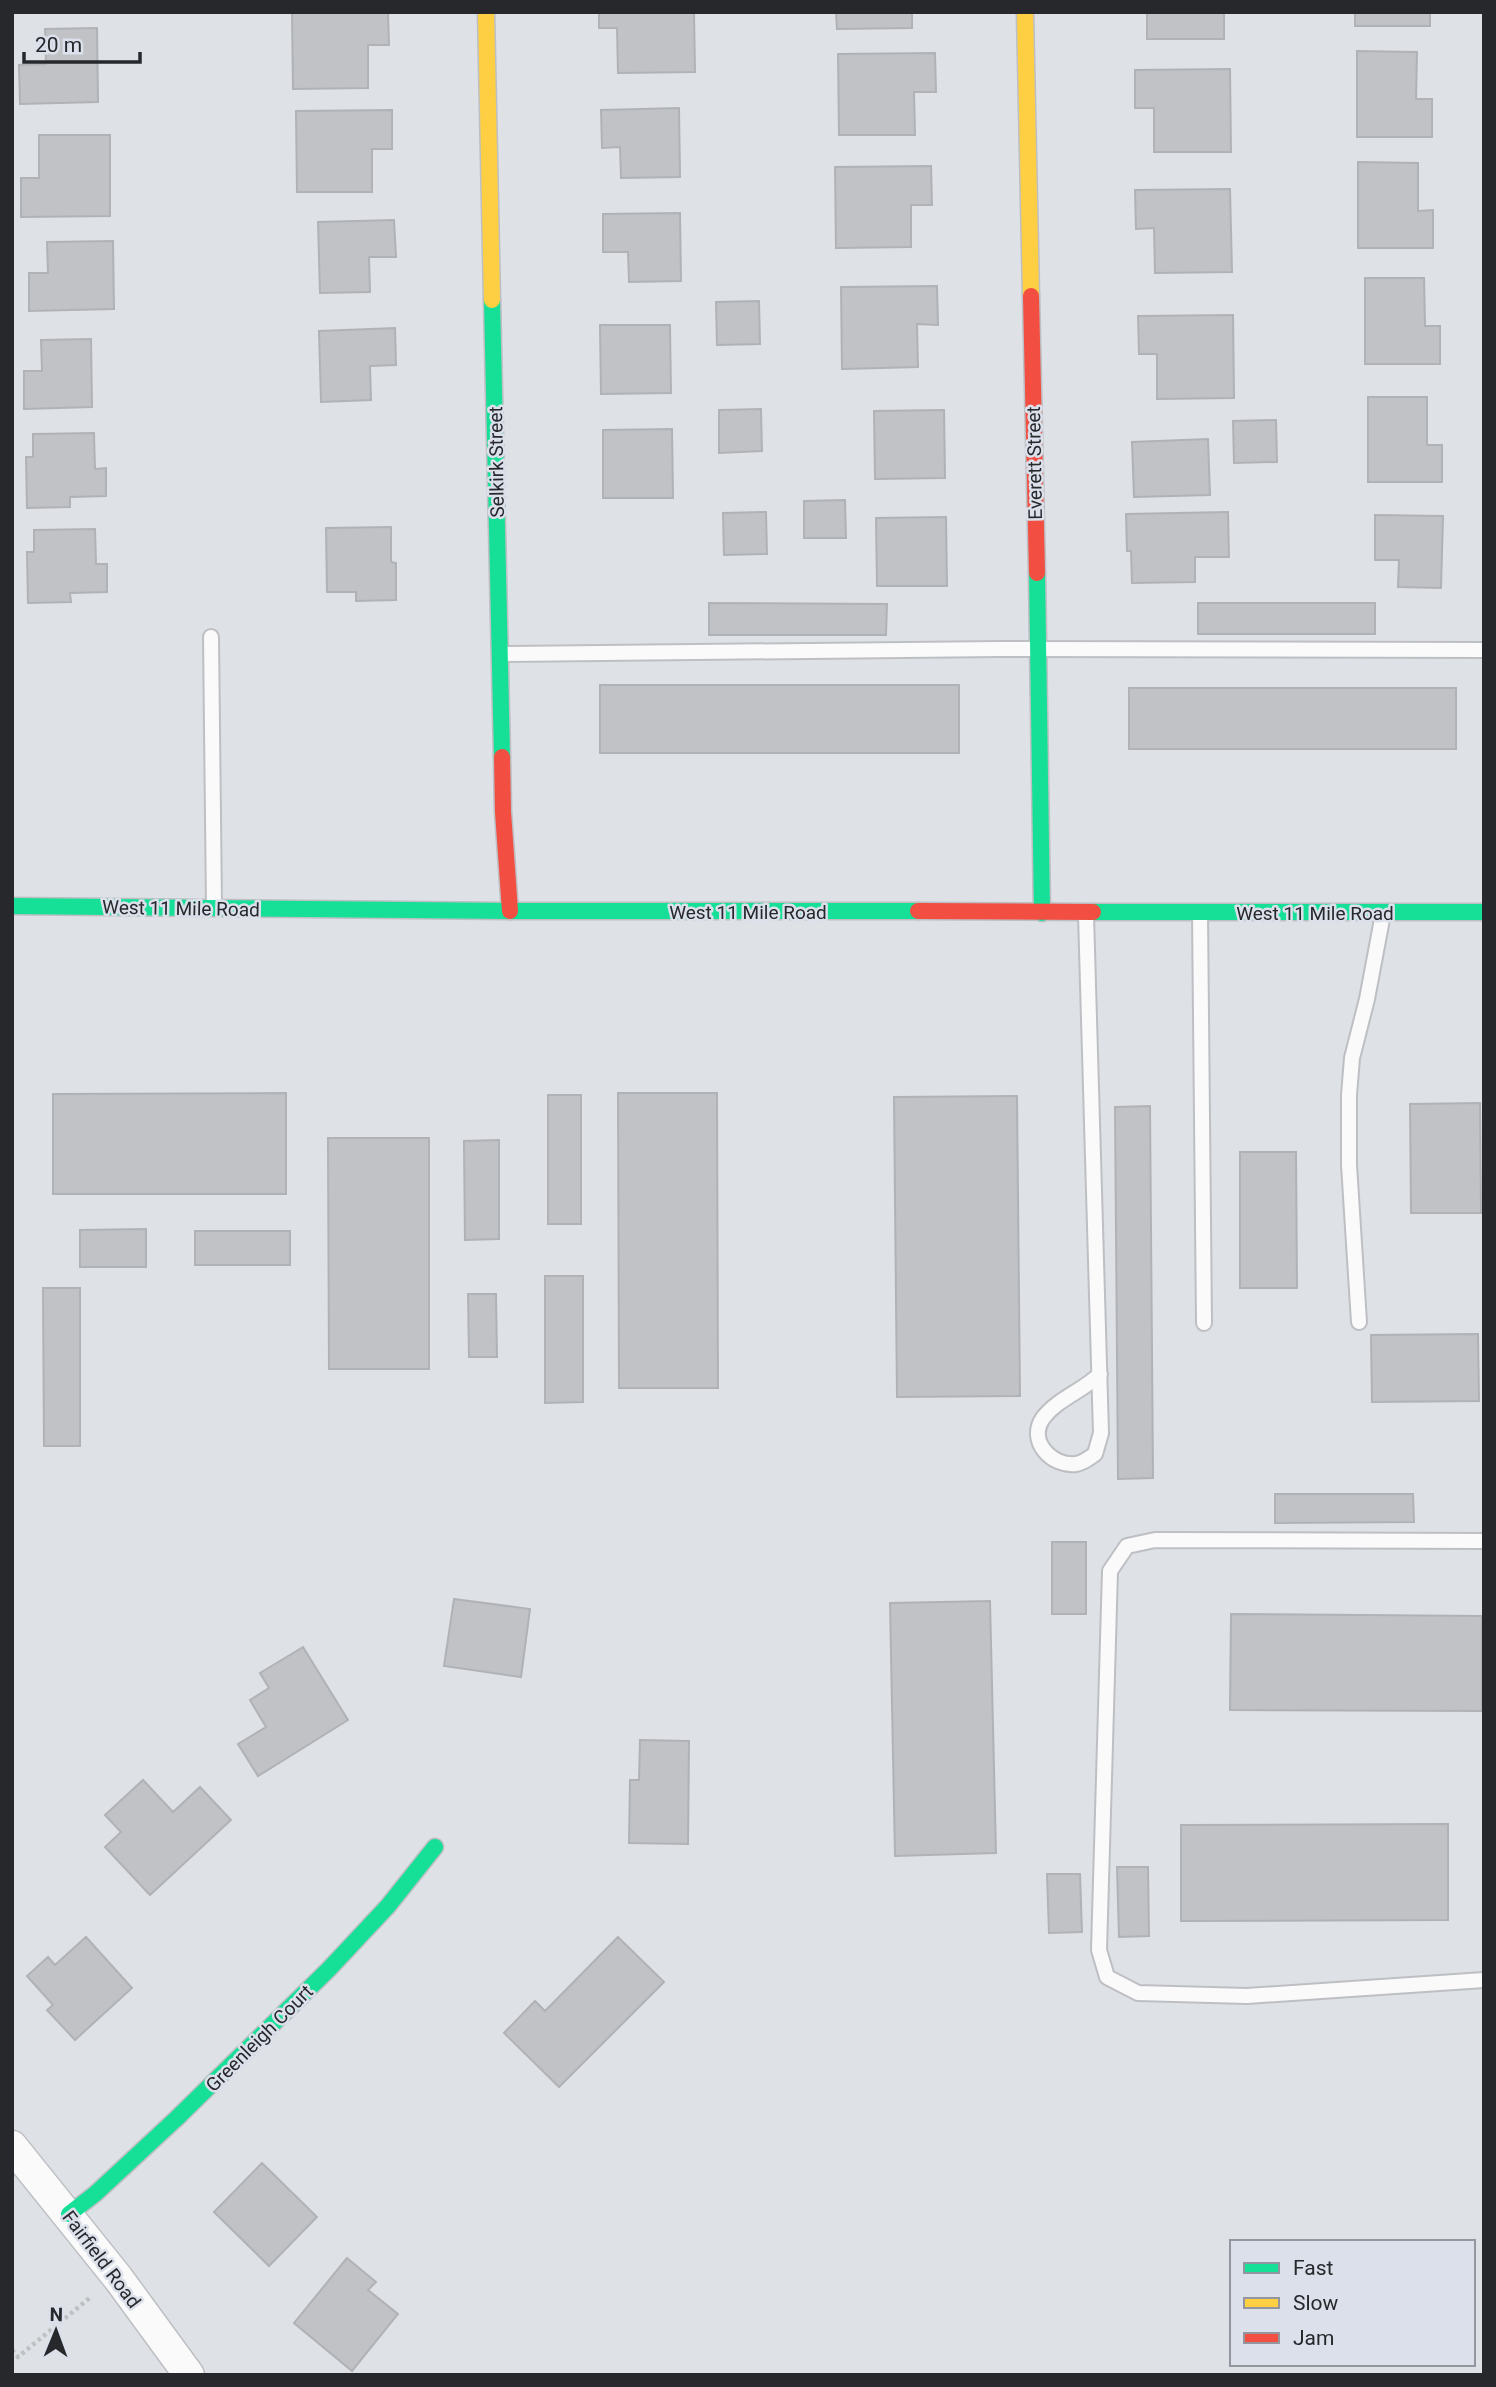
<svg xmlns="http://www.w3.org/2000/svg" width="1496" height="2387" viewBox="0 0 1496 2387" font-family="Roboto,sans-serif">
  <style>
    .building { fill: #c0c2c6; stroke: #b0b2b6; stroke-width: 2 }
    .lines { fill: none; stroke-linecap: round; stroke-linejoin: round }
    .lane-casing { stroke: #bdbfc3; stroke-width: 18 }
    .street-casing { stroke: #bdbfc3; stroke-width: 33 }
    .fast-casing { stroke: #bdbfc3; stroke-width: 19 }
    .slow-casing { stroke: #bdbfc3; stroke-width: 19 }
    .jam-casing { stroke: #bdbfc3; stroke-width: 19 }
    .path { stroke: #bfc0c2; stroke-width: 4.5; stroke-dasharray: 3.5 3.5; stroke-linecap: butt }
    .lane { stroke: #fafafb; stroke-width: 14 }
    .street { stroke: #fafafb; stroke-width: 30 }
    .fast { stroke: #16e098; stroke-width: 16 }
    .slow { stroke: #ffcf43; stroke-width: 16 }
    .jam { stroke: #f24e42; stroke-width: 16 }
    .labels { text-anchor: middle; stroke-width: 5; stroke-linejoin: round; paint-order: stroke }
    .street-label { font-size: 19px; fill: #26282c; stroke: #dbe0ea }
  </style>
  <rect width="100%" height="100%" fill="#dee1e6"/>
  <path class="building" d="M292,12H388L389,45H368V88L293,89Z
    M599,12H694L695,72L618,73L617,28H599Z
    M836,12H912V28L837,29Z
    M1147,12H1224V39H1147Z
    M1355,12H1430V26H1355Z
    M97,28L98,102L20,104L19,65L46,64L45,29Z
    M1357,51L1417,52L1416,99H1432V137H1357Z
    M935,53L936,92H914L915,135H839L838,54Z
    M1230,69L1231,152H1154V108H1135V70Z
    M679,108L680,177L621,178L620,147L602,148L601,110Z
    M392,110V149H372V192H297L296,111Z
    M39,135H110V216L21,217V178H39Z
    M1358,162L1418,163V211L1433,210V248H1358Z
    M931,166L932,205H911V247L836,248L835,167Z
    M1230,189L1232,272L1155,273L1154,228L1136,229L1135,190Z
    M680,213L681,281L629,282L628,252H603V214Z
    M394,220L396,257H369L370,292L320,293L318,222Z
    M113,241L114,309L29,311V273H48L47,242Z
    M1365,278H1424L1425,326H1440V364H1365Z
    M937,286L938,325L917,324L918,367L842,369L841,287Z
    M759,301L760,344L717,345L716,302Z
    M1233,315L1234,398L1157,399V354H1139L1138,316Z
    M600,325H670L671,393L601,394Z
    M395,328L396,365L370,366L371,400L321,402L319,331Z
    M91,339L92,407L24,409V371H42L41,340Z
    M1368,397H1427V445H1442V482H1368Z
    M761,409L762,451L719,453V410Z
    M944,410L945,478L875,479L874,411Z
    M1276,420L1277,462L1234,463L1233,421Z
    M672,429L673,498H603V430Z
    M94,433L95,469L106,468V496L70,497V507L27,508L26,457H33V434Z
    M1208,439L1210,495L1134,497L1132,442Z
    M845,500L846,538H804V501Z
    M766,512L767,554L724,555L723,513Z
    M1228,512L1229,557H1195V582L1132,583L1131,551H1127L1126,514Z
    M1375,515L1443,516L1441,588L1398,587L1399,560H1375Z
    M946,517L947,586H877L876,518Z
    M391,527V562L396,563V600L356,601V592H327L326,528Z
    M95,529L96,564H107V592L70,593L71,602L28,603L27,552H34V530Z
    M709,603L887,604L886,635H709Z
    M1198,603H1375V634H1198Z
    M600,685H959V753H600Z
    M1129,688H1456V749H1129Z
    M286,1093V1194H53V1094Z
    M618,1093H717L718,1388H619Z
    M548,1095H581V1224H548Z
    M1017,1096L1020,1396L897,1397L894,1097Z
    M1480,1103L1481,1213H1411L1410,1104Z
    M1150,1106L1153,1478L1118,1479L1115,1107Z
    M328,1138H429V1369H329Z
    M499,1140V1239L465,1240L464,1141Z
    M1240,1152H1296L1297,1288H1240Z
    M146,1229V1267H80V1230Z
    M195,1231H290V1265H195Z
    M545,1276H583V1402L545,1403Z
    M43,1288H80V1446H44Z
    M468,1294H496L497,1357H469Z
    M1478,1334L1479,1401L1372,1402L1371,1335Z
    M1275,1494H1413L1414,1522L1275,1523Z
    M1052,1542H1086V1614H1052Z
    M454,1599L530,1609L521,1677L444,1666Z
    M990,1601L996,1853L895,1856L890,1603Z
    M1231,1614L1482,1616V1711L1230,1710Z
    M303,1647L348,1720L258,1776L238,1744L266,1727L250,1700L269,1688L260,1673Z
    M640,1740L689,1741L688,1844L629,1843L630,1780H639Z
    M143,1780L173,1812L200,1787L231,1820L150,1895L105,1847L121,1832L105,1815Z
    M1448,1824V1920L1181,1921V1825Z
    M1117,1867H1148L1149,1936L1119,1937Z
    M1047,1874H1080L1082,1932L1049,1933Z
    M86,1937L132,1988L75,2040L47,2010L53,2005L27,1976L48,1957L55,1965Z
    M618,1937L664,1982L559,2087L504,2033L535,2001L545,2011Z
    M262,2163L317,2217L269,2266L214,2212Z
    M347,2258L376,2282L368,2290L398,2314L352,2371L294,2323Z"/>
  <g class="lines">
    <defs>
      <path id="lane" d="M211,637L214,907
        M502,654L999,649L1484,650
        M1200,913L1204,1323
        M1086,915L1101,1433L1095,1454C1089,1458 1083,1463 1076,1464C1052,1467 1027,1441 1043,1418C1057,1399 1083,1391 1100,1374
        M1359,1322L1349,1165V1095L1352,1058L1367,999L1383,914
        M1484,1541L1155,1540L1127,1546L1110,1571L1099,1950L1107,1977L1138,1993L1247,1996L1484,1980"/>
      <path id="street" d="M12,2146L118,2278L189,2375"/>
      <path id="fast" d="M492,300L502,757
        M1037,573L1042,913
        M12,906L510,911H918
        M1093,912H1484
        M69,2214L95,2194L177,2118L329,1969L388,1906L435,1847"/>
      <path id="slow" d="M486,12L492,300
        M1025,12L1031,296"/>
      <path id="jam" d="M1031,296L1037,573
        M502,757L503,812L510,911
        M918,911L1093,912"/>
    </defs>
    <use href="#lane" class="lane-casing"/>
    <use href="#street" class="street-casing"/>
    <use href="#fast" class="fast-casing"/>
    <use href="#slow" class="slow-casing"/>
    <use href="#jam" class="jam-casing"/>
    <path class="path" d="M12,2350L18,2357L92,2296"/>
    <use href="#lane" class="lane"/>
    <use href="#street" class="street"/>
    <use href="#fast" class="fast"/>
    <use href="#slow" class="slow"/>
    <use href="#jam" class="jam"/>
  </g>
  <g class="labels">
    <g class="street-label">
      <text transform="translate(496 462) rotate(-91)" y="7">Selkirk Street</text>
      <text transform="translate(1034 463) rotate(-91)" y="7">Everett Street</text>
      <text transform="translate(181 908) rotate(1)" y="7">West 11 Mile Road</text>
      <text x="748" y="919">West 11 Mile Road</text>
      <text x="1315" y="920">West 11 Mile Road</text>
      <text transform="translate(259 2038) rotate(-45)" y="7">Greenleigh Court</text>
      <text transform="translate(102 2259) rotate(53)" y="7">Fairfield Road</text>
    </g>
  </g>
  <rect width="1496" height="2387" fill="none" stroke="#26282c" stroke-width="28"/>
  <rect x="1230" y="2240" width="245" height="126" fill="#dbe0ea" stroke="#93969e" stroke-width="2"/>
  <rect x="1244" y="2263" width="35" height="10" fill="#16e098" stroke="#93969e" stroke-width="2"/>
  <text x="1293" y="2275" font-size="21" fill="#26282c">Fast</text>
  <rect x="1244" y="2298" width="35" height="10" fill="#ffcf43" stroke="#93969e" stroke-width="2"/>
  <text x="1293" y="2310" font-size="21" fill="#26282c">Slow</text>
  <rect x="1244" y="2333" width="35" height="10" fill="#f24e42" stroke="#93969e" stroke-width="2"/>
  <text x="1293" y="2345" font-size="21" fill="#26282c">Jam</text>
  <g transform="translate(56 2331) rotate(1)" stroke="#dbe0ea" stroke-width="5" paint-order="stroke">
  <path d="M0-5L12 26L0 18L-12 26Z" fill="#26282c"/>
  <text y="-10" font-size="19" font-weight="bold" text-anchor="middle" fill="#26282c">N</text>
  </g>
  <path d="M24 52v10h116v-10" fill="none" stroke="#26282c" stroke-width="3.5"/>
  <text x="35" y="52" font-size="21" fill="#26282c" stroke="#dbe0ea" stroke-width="5" paint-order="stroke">20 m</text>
</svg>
